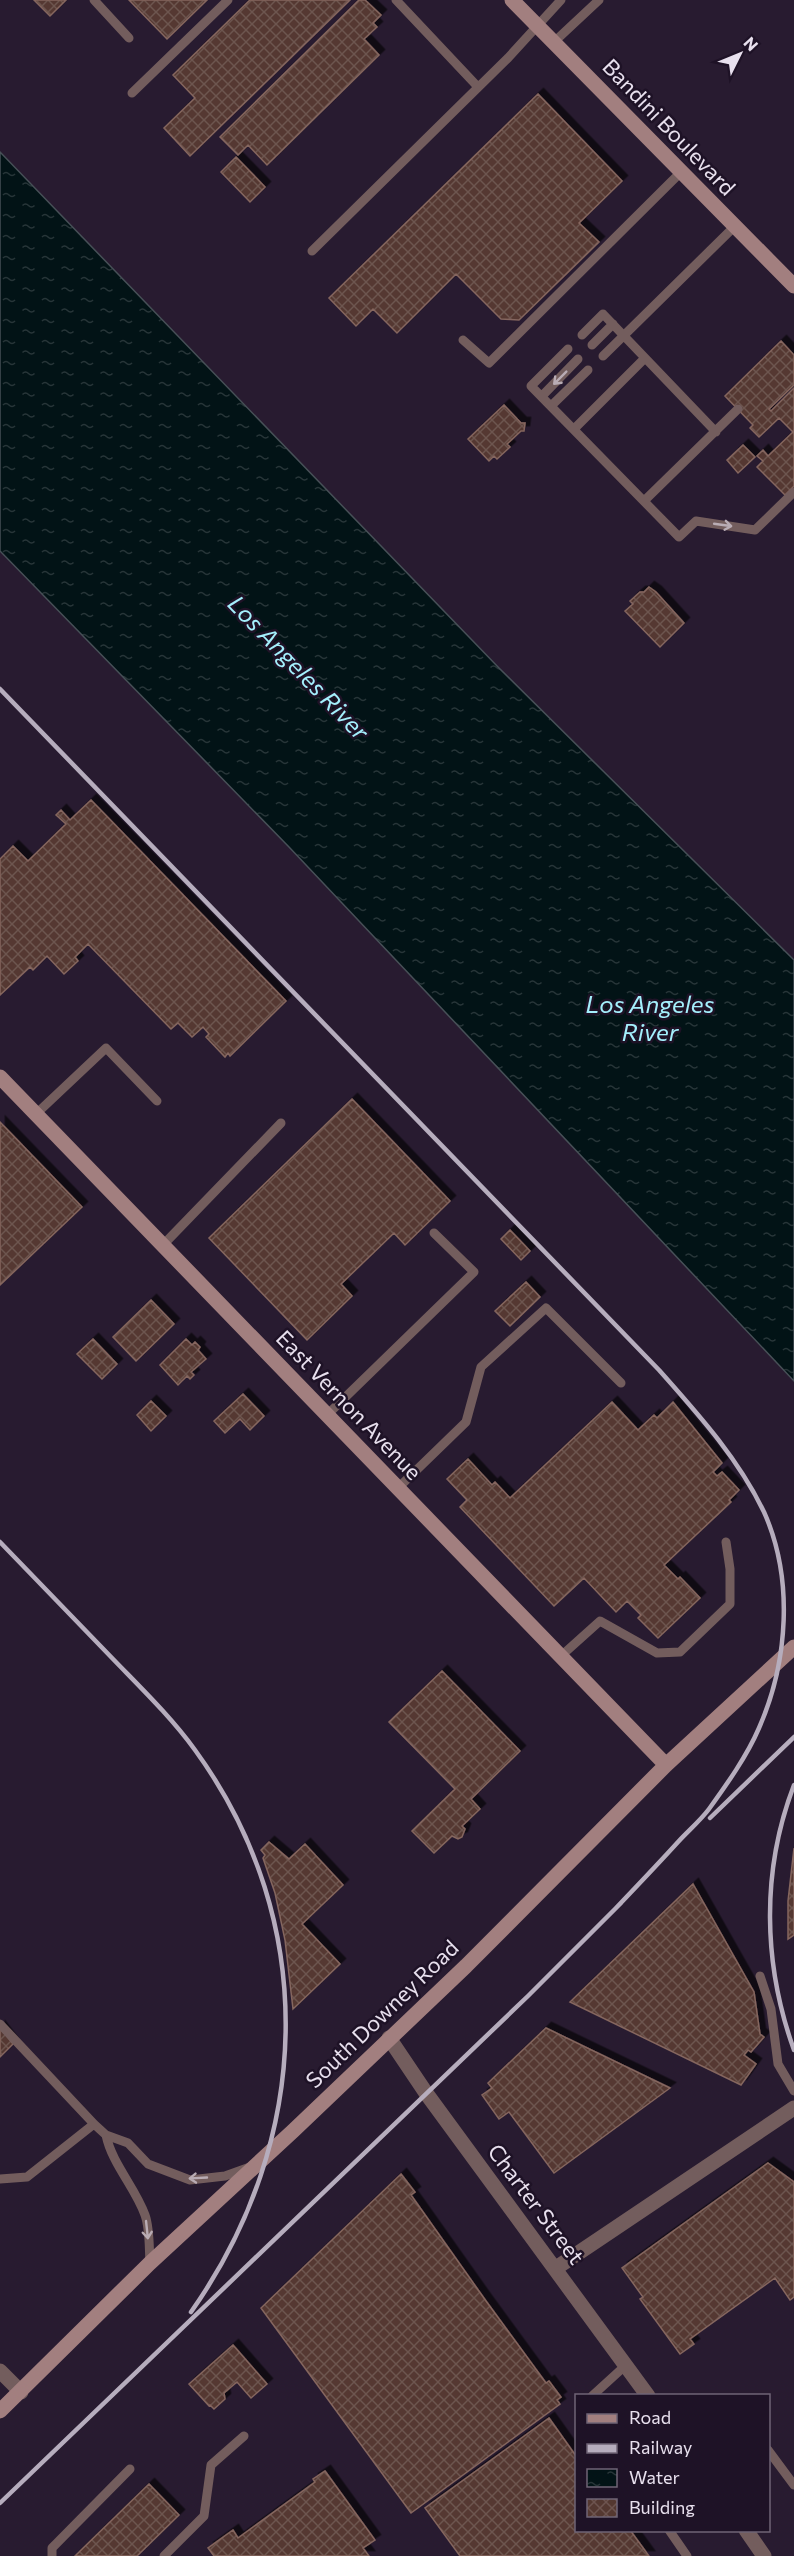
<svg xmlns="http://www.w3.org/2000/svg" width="794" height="2556" viewBox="0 0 794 2556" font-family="Commissioner,sans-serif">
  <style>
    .water { fill: url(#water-ripples); stroke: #475057; stroke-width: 1.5 }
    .building { fill: url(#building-cross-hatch); stroke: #85665e; stroke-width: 1.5; filter: url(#shadow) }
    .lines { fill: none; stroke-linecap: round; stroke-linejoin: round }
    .lane { stroke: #735d5d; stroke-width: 9 }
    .street { stroke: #735d5d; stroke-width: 15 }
    .secondary { stroke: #a27f7f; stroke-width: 15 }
    .rail { stroke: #b6adbd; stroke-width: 4.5 }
    .oneway { stroke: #b9acb4 }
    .labels { text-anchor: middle; stroke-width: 5; stroke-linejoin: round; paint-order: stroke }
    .street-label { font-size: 22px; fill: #e8e0ee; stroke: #1e1226 }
    .water-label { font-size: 24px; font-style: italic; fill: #a4effc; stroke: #1e1226 }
  </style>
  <defs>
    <pattern id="water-ripples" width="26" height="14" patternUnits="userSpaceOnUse" patternTransform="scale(1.5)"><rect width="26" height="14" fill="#021316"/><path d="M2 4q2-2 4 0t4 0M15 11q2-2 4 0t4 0" fill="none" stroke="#273538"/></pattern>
    <pattern id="building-cross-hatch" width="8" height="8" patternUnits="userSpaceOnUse" patternTransform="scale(1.5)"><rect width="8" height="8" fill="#543831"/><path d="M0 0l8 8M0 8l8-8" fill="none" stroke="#6d544f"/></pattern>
    <filter id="shadow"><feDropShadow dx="5.5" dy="-5.5" stdDeviation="0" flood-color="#0009"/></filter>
  </defs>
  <rect width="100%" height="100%" fill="#281b30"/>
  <path class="water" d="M0,152L499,668L794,960V1381L289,847L0,551Z"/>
  <path class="building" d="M34,0H66L50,16Z
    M129,0H207L167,39Z
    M250,0H350L190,156L164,128L195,98L173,75Z
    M359,0H365L381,15L373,23L377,27L364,39L379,55L267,165L248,145L238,155L220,137Z
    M538,94L622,181L579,223L599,242L519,320L501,319L456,274L397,333L373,309L356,326L329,298Z
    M236,157L265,187L250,202L221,172Z
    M781,341L794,355V385L769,409L771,411L794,388V486L785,495L757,467L763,461L757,456L763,450L768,456L793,432L779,418L759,437L750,428L753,425L725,396Z
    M504,405L521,423H525L524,431H521L507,444L510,447L497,459L494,456L489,461L468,439Z
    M743,445L755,457L738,473L727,460Z
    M649,587L656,592L684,623L660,647L625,611L633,604L630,601L640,592H644Z
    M91,800L286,1001L230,1056L228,1053L225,1057L206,1037L209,1034L203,1027L192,1037L178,1023L171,1029L88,944L75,957L78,961L64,974L47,956L33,970L30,967L0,995V859L13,846L28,861L66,824L56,815L61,810L70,820Z
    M352,1099L450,1201L405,1245L394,1233L341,1284L352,1296L307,1340L209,1238Z
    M0,1122L82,1207L0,1285Z
    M510,1230L530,1251L521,1260L501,1239Z
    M526,1282L540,1297L510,1326L495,1311Z
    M151,1300L174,1324L136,1361L113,1337Z
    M93,1339L117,1364L102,1379L77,1354Z
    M186,1339L192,1345L195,1342L200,1347L198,1350L206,1359L191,1372L194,1375L190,1379L187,1376L178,1385L160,1365Z
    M243,1394L264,1416L250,1430L240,1419L225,1433L214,1421Z
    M151,1401L166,1416L151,1431L137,1415Z
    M612,1402L638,1430L654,1415L657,1418L673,1402L722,1463L713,1472L717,1476L722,1472L739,1490L729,1500L731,1502L664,1565L678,1579L680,1577L700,1598L658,1638L638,1618L641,1615L627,1601L616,1612L584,1578L554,1606L460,1507L467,1500L447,1479L468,1459L492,1485L495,1482L510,1498Z
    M442,1671L520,1751L471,1799L480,1809L462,1826L465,1829L462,1837L458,1839L452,1836L434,1853L412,1831L455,1789L389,1722Z
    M269,1842L289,1859L305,1844L343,1885L302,1924L340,1964L293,2009L285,1940L275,1893L263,1858L265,1855L261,1850Z
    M794,1848V1935L788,1939V1901Z
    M693,1884L754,1992L760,2034L764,2037L751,2052L748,2050L744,2055L756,2064L741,2085L570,2002Z
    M0,2027L13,2044L0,2057Z
    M546,2028L670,2088L554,2173L509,2112L499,2119L482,2095L492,2088L488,2083Z
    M768,2163L794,2182V2297L790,2300L775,2278L690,2339L694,2344L680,2354L640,2299L643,2297L622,2268Z
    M401,2174L415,2192L411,2195L486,2301L546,2383L549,2381L561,2397L557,2400L560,2404L411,2513L261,2308Z
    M233,2345L267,2384L251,2398L237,2382L224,2393L225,2399L214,2409L210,2405L209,2406L189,2384Z
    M549,2418L576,2456V2530H630L649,2556H460L425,2508Z
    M325,2471L375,2540L363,2548L369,2556H214L208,2548L233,2530L238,2538L315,2482L313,2479Z
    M149,2484L179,2515L137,2556H75Z"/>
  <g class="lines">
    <path class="lane" d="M94,0L129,38
      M396,0L478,87
      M554,42L599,0
      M132,93L228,0
      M312,251L508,58L561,0
      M582,335L603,314L716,432
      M463,340L489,363L681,172
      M592,345L613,324
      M568,349L531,386L679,537L696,521L755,530L794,492
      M603,356L735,226
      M542,396L578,359
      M551,406L588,370
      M574,429L645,358
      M644,501L738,409
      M36,1114L106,1048L157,1101
      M163,1245L281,1123
      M327,1415L474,1272L434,1233
      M398,1488L466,1422L481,1367L546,1308L621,1383
      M561,1656L600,1621L657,1653L680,1652L730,1604V1569L726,1542
      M760,1976L771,2009L778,2064L794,2091
      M0,2024L94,2124L106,2135L128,2143L148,2164L190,2180L225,2176L250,2167
      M106,2135C112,2164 135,2187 145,2215C150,2229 149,2248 150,2263
      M0,2179L27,2177L94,2124
      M592,2396L626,2365
      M768,2450L794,2485
      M669,2530L687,2556
      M52,2556V2548L130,2469
      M164,2556L204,2516L211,2465L244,2436"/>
    <path class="street" d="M389,2038L426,2093L648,2396
      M556,2268L794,2108
      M0,2371L21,2392
      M746,2530L764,2556"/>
    <path class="secondary" d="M512,0L794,286
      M0,1077L666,1765
      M0,2411L150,2263L293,2131L466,1966L666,1765L794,1647"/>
    <path class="rail" d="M0,689L659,1370C698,1414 738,1458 764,1512C794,1579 788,1662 759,1728C747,1756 727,1784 709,1809C700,1821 688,1831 678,1842C658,1864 637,1886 616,1908
      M0,1542C38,1581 75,1620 113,1659C141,1688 171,1717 195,1750C321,1923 312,2141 191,2312
      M794,1785C761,1871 763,1964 794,2050
      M710,1818L794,1737
      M0,2503L528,1996L621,1903"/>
  </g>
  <defs><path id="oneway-shaft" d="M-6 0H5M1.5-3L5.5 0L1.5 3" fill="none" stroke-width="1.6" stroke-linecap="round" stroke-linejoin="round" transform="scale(1.5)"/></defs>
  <g class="oneway">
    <use href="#oneway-shaft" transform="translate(560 378) rotate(135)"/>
    <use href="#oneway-shaft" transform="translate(723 525) rotate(8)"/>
    <use href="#oneway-shaft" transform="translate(198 2178) rotate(177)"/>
    <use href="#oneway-shaft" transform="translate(147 2230) rotate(84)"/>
  </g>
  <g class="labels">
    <g class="street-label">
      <text transform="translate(669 127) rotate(46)" y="8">Bandini Boulevard</text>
      <text transform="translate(349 1405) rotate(46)" y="8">East Vernon Avenue</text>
      <text transform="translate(382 2014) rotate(-44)" y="8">South Downey Road</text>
      <text transform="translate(536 2204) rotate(53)" y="8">Charter Street</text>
    </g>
    <g class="water-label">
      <text transform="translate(298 668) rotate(46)" y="8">Los Angeles River</text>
      <text x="650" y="1013">Los Angeles<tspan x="650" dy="28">River</tspan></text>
    </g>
  </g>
  <rect x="575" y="2394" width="195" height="138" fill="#1e1226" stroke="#6f6476" stroke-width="1.5"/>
  <rect x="587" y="2414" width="30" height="9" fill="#a27f7f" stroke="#6f6476" stroke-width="1.5"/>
  <text x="629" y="2424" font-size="18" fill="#e8e0ee">Road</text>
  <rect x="587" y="2444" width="30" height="9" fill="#b6adbd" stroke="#6f6476" stroke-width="1.5"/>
  <text x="629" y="2454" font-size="18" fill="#e8e0ee">Railway</text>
  <rect x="587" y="2469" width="30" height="18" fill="url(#water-ripples)" stroke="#6f6476" stroke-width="1.5"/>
  <text x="629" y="2484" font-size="18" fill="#e8e0ee">Water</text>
  <rect x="587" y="2499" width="30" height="18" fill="url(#building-cross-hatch)" stroke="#6f6476" stroke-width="1.5"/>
  <text x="629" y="2514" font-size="18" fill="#e8e0ee">Building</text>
  <g transform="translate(740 54) rotate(47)" stroke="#1e1226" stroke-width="4.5" paint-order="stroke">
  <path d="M0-4.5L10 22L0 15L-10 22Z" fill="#e8e0ee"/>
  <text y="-9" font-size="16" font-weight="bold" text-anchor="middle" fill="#e8e0ee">N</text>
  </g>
</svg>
